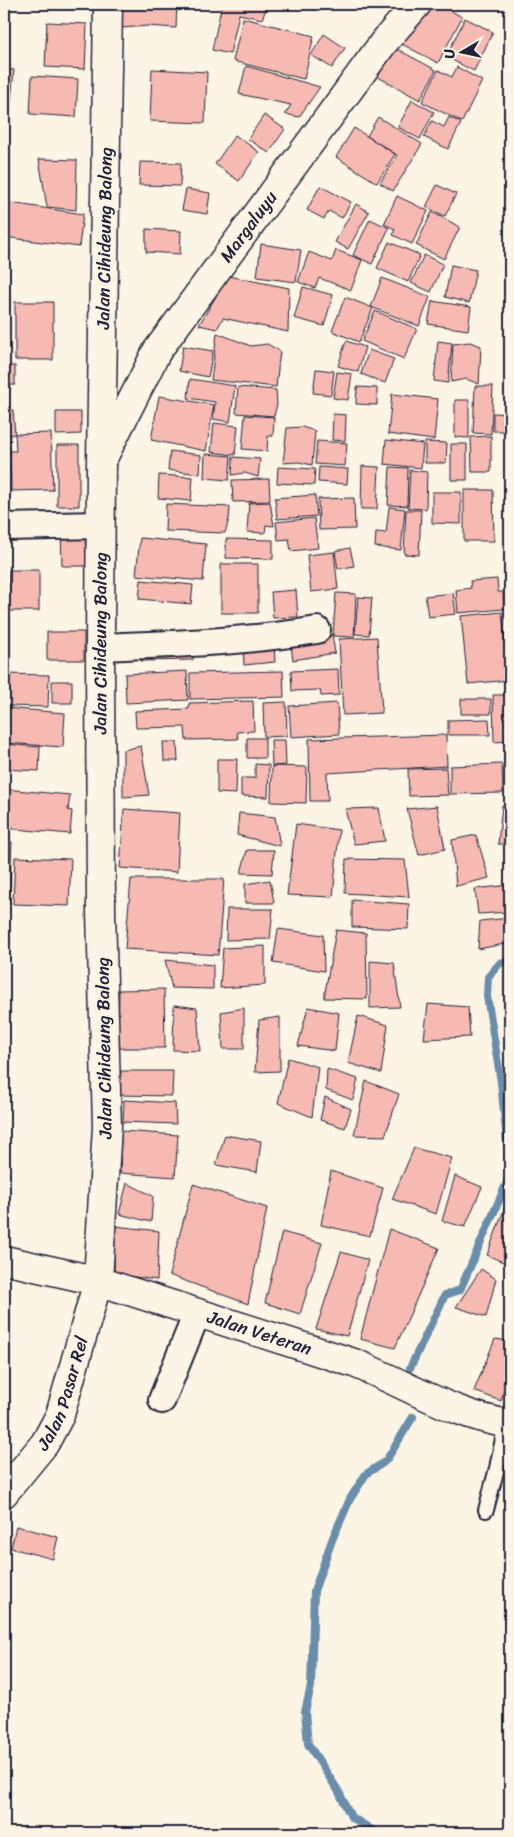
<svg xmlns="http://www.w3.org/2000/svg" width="514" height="1837" viewBox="0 0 514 1837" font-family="Sriracha,sans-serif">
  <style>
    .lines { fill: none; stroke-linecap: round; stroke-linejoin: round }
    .stream { stroke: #688eac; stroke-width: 8 }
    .building { fill: #f6bab3; stroke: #22223b }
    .service-casing { stroke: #22223b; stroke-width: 18 }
    .minor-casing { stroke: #22223b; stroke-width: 30 }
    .tertiary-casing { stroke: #22223b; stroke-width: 31 }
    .secondary-casing { stroke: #22223b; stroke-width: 31 }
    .service { stroke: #fcf5e5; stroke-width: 14 }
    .minor { stroke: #fcf5e5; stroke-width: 26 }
    .tertiary { stroke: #fcf5e5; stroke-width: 28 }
    .secondary { stroke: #fcf5e5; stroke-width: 28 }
    .labels { text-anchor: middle; stroke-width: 4; stroke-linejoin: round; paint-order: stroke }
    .street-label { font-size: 18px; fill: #22223b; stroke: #fcf5e5 }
  </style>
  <rect width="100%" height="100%" fill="#fcf5e5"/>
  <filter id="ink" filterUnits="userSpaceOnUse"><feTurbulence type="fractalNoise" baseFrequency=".02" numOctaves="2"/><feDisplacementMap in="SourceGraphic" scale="10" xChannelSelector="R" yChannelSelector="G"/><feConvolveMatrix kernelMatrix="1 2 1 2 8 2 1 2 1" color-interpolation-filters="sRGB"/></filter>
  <g filter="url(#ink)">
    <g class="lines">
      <path class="stream" d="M410,1368L445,1295L460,1290L508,1180L509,1162L501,1082L487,996L488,977L500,963L510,961
        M383,1833L374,1831L351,1817L339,1792L308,1744L305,1712L311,1686L314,1591L332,1540L350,1499L366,1474L383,1463L387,1459L413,1417"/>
    </g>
    <path class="building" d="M122,4H177L176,28L148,26L121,28Z
      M222,4H268L262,19L239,14L230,54L212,50Z
      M431,4H439L462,17L438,63L398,42Z
      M243,18L314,36L304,79L233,61Z
      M465,18L493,32L474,71L446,57Z
      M47,22L87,24L85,69L45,67Z
      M324,34L345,48L332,68L311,55Z
      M393,47L436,70L420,100L378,77Z
      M246,66L320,87L299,117L285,114L291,105L239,94Z
      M457,67L482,81L462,122L422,102L438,70L452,77Z
      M4,69L14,70L10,110H4Z
      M152,69L207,72L205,123L150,121Z
      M32,76L78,79L76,117L30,114Z
      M412,100L434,112L420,139L398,127Z
      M264,115L285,129L269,153L248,139Z
      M378,117L422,144L393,191L380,183L397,155L367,136Z
      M449,117L461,123L448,149L424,137L432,121L444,127Z
      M354,128L395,154L377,183L336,157Z
      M235,135L259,152L239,181L215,164Z
      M39,159L77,160L76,210L47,207Z
      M140,162L181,163L180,186L139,185Z
      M437,185L456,194L445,216L426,207Z
      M320,186L351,202L342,218L329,211L324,219L307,210Z
      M186,189L210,193L207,214L182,210Z
      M397,196L428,211L412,244L393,235L395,229L384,224Z
      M4,202L83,214L79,247L4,237Z
      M356,204L369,212L348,249L335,242Z
      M432,212L460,227L444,259L416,245Z
      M370,219L389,228L372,264L353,255Z
      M146,229L181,231L180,254L146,252Z
      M389,242L420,255L408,282L377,268Z
      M261,244L301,250L296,282L257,277Z
      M336,250L362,260L351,290L319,278L315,288L298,282L309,252L332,261Z
      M424,255L443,264L431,292L411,283Z
      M451,265L476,270L469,303L445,297Z
      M228,276L289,288L288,332L223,318L217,329L199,325Z
      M382,278L430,297L419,326L371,307Z
      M303,287L333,295L324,326L294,318Z
      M345,297L373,308L359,342L332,331Z
      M432,301L471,307L468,330L428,324Z
      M15,302H53V360H15Z
      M375,311L417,329L404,359L362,341Z
      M217,333L251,346L267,344L280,351L276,387L211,380Z
      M346,341L365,347L358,372L338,366Z
      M438,341L452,343L448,383L434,381Z
      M470,342L481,346L479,384L466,379L451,382L453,344Z
      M183,346L213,351L208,377L179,371Z
      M369,350L394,359L385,383L361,374Z
      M4,360H5V366H15V385H4Z
      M316,369L334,371L331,395L313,393Z
      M337,372L352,374L348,400L333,398Z
      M190,379L235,386L230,422L213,419L215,402L188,398Z
      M475,386H493L491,434L473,433Z
      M238,387L276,390L277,404L274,416L236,413Z
      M357,387L377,388V405L356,404Z
      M392,394L438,399L434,440L388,434Z
      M159,396L214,405L206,451L151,440Z
      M455,400H469V438L455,437Z
      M13,410L15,434L4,435V411Z
      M56,412H81V434L56,435Z
      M493,413L510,414V431H493Z
      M333,414L346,415L345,441L332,440Z
      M245,415L274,417L273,436H268L267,451L242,449Z
      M214,423L238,426L235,455L211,452Z
      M302,427L315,431L312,465L299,462L283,463L287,428Z
      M51,433L53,490L11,491L10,451H16L15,434Z
      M8,435L10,452H4V436Z
      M491,436V472H472L471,437Z
      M386,440L423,444L421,468L384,464Z
      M317,441L347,443L345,466L315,464Z
      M425,442L447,443L446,463H425Z
      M451,444H467V480H451Z
      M57,445H79V506H57Z
      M170,451L201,455L200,474L168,470Z
      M4,453H6L8,491H4Z
      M205,454L231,456L229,480L204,478Z
      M233,457L260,459L258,477L245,473L232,475Z
      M362,466L379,467L377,509H361Z
      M278,467L315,469L314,485L277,483Z
      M319,467L348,469L347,484L318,482Z
      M390,467L408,468L407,506L388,505Z
      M410,470L427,472L426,509L408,508Z
      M159,475L193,477L191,501L158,498Z
      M269,479L270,501L233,502L232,480Z
      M464,490H493L494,541H464Z
      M432,492H461V524L432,523Z
      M315,495L317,516L277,519L275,498Z
      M354,498L355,529L319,530L318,499Z
      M270,502L274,526L266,525L265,533L247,532L249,503Z
      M166,504L230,507L229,519L225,533L165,531Z
      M389,507L405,509L401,550L375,547L376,532L386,533Z
      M406,510H421L419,555L404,554Z
      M314,518L318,548L291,551L289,539L278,540L276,522Z
      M61,529H85L86,566H62Z
      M140,538L206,544L203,581L136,575Z
      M226,539L273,540V559L226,558Z
      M350,548L354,566L338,569L335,551Z
      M334,552L338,589L311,592L307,555Z
      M221,564H258V613H221Z
      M4,567H7L8,588H4Z
      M9,570H39V611H8Z
      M497,579L498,592H503L504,609L458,613L456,590L471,588L470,581Z
      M141,580L193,585L191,604L139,599Z
      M296,590L298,617L273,618L271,592Z
      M336,593L356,594L354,637L333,636Z
      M453,593L456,614L428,617L425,596Z
      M358,597L372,598L369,635L355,634Z
      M502,612L509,680L468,684L461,616Z
      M506,617H510V634H508Z
      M47,632H84V660H47Z
      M332,634L335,653L293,660L290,640Z
      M510,635V654H508L507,636Z
      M377,637L382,713L343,715L339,639Z
      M274,643L275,662L244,665L243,646Z
      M192,647L193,660L141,661V648Z
      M338,669L339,695L321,696L320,690L292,691L291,671Z
      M187,671L188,700L126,703L125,674Z
      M283,671L284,697L190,699V673Z
      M4,674L49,675L48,707L4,706Z
      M52,681H72V703H52Z
      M493,695H510V741L494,742Z
      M461,699H491V714H461Z
      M253,701L254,731L237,732L238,739L186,740L185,727L136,728L135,711L189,709V703Z
      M286,702L287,736L264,737L263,703Z
      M337,703L339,734L291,737L289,706Z
      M4,708L65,713L63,747L4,743Z
      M489,719L490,735H448V720Z
      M446,735L447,766L327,773L328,801H310L309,739Z
      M247,738H265V758H247Z
      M271,740H285L286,765L272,766Z
      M163,742H177L178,761H164Z
      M4,744L40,747L39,771L4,769Z
      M141,746L149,795L123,797V750Z
      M217,759H237L236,794L217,793Z
      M255,764L269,765L268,797L241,796V778H255Z
      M502,764L503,793L450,794V766Z
      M272,766L307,767L306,803L271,802Z
      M446,768L448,795L409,796L408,769Z
      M4,789L70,795L68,810L72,811L70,834L4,828Z
      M502,805L510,806V844H498Z
      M437,806L445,849L419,855L407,809Z
      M379,808L385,841L354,844L345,809Z
      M124,809L180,813L177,872L120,868Z
      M239,813L275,817L280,846L237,835Z
      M296,824L339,830L333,897L287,895Z
      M476,835L489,878L456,886L452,840Z
      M4,841L12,842L9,905L4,904Z
      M247,850H274L272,874L241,873Z
      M15,857L71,859L69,906L13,904Z
      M346,859L405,860L409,897L345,893Z
      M131,879H224L218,955L125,949Z
      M270,880L274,903H245V884Z
      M510,885V912L478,914L475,889Z
      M352,900L409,904L408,929L352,927Z
      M227,909H273L270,939L226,940Z
      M510,918V943L478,949L480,921Z
      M278,929L323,935L324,971L273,963Z
      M336,930L366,933L367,999L324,998Z
      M265,946V985L220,988L223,948Z
      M165,960L213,965V989L172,988Z
      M370,961L394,963L400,1007L370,1008Z
      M164,989L165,1048H118L119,990Z
      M428,1004L468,1007L470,1037L424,1039Z
      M174,1005L197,1008L200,1051L173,1050Z
      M308,1007L339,1013L335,1051L298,1046Z
      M244,1008V1049H223L221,1012Z
      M358,1016L388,1025L381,1073L348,1063Z
      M280,1017V1071L255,1072L259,1020Z
      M288,1058L318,1067L312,1117L278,1103Z
      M327,1069L358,1079L353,1100L326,1090Z
      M121,1071H173L172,1096L119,1095Z
      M366,1081L399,1094L385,1136L354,1135Z
      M325,1097L351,1109L345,1128L320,1120Z
      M124,1100L175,1103L176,1124L123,1122Z
      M121,1131L178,1135L175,1177L120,1173Z
      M225,1135L261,1141L257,1172L216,1165Z
      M414,1148L452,1158L436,1214L392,1199Z
      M331,1171L383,1188L370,1236L321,1225Z
      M455,1176L482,1187L465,1227L442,1221Z
      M127,1183L153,1196L151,1222L119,1214Z
      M193,1184L267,1208L248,1304L169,1275Z
      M510,1194V1265L487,1255Z
      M115,1226L159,1231L157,1280L114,1274Z
      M389,1229L439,1248L395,1348L360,1339Z
      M282,1232L322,1243L300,1314L265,1303Z
      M341,1252L368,1260L347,1336L316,1329Z
      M481,1269L496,1279L486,1317L456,1307Z
      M495,1339L510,1341V1366L501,1401L474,1391Z
      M16,1526L58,1537L53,1559L11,1548Z"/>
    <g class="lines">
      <defs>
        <path id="service" d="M486,1510L497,1468L506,1424"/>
        <path id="minor" d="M4,527L101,525
          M100,647C173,644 245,642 317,630
          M162,1400L197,1313"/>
        <g id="tertiary">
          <path id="s1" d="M104,456L157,351L384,42L417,4"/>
          <path id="s2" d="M4,1493L45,1443L60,1415L98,1281L107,1126L101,912L100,647L101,462L108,4"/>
        </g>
        <g id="secondary">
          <path id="s3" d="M4,1260L98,1281L354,1363C406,1384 455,1416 510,1424"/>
        </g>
      </defs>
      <use href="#service" class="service-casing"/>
      <use href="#minor" class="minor-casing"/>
      <use href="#tertiary" class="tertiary-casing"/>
      <use href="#secondary" class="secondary-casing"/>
      <use href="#service" class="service"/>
      <use href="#minor" class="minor"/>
      <use href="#tertiary" class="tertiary"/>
      <use href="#secondary" class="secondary"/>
    </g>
  </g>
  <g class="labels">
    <g class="street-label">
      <text dy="6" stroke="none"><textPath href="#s1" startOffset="272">Margaluyu</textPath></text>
      <text dy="6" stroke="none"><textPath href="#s2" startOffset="1279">Jalan Cihideung Balong</textPath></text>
      <text dy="6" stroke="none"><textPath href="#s2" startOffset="874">Jalan Cihideung Balong</textPath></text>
      <text transform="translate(104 1048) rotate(-91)" y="6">Jalan Cihideung Balong</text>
      <text dy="6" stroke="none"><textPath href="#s3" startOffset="266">Jalan Veteran</textPath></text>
      <text dy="6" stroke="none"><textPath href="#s2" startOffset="118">Jalan Pasar Rel</textPath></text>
    </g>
  </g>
  <rect width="514" height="1837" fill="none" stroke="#fcf5e5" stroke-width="20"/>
  <rect x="10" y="10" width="494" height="1817" fill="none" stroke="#22223b" stroke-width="2" filter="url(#ink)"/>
  <g transform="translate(462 52) rotate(261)" stroke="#fcf5e5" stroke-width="4" paint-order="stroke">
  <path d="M0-4L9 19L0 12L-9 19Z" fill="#22223b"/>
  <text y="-8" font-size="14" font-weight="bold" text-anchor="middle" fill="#22223b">U</text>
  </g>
</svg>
